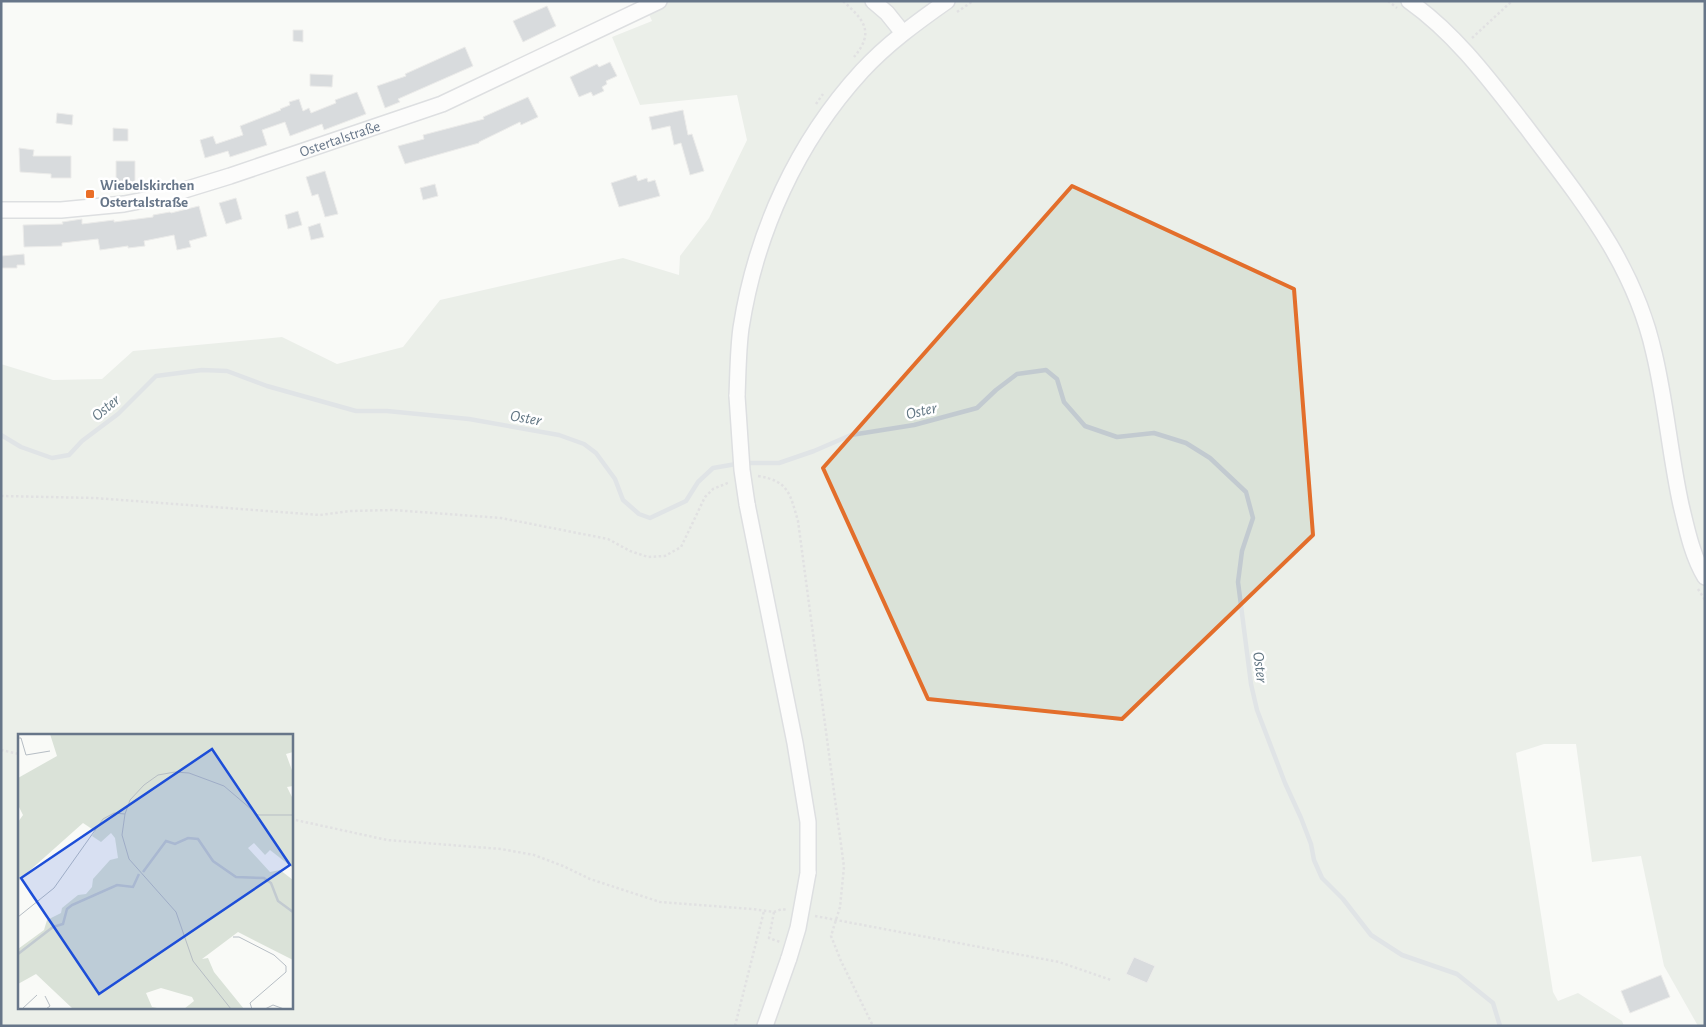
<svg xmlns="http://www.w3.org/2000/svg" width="1706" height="1027" viewBox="0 0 1706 1027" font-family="'Alegreya Sans',sans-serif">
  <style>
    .green { fill: #dae2d8; fill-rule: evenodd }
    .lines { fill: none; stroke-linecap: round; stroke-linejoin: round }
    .stream { stroke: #c2cad0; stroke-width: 4.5 }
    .building { fill: #afb6bd; stroke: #dbdbd9 }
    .secondary-casing { stroke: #bbbfc5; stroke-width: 18 }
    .path { stroke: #c3c4c7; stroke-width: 2.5; stroke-dasharray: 2.5 2.5; stroke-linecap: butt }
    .secondary { stroke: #fff; stroke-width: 15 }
    .secondary-bridge-casing { stroke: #bbbfc5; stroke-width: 18; stroke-linecap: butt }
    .secondary-bridge { stroke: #fff; stroke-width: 15 }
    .marked { fill: none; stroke: #e36e2b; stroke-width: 4; stroke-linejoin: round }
    .poi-dot { fill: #ea6e26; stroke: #fff; stroke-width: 2 }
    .labels { text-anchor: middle; stroke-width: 5; stroke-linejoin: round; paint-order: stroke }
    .street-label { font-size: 15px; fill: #677689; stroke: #fff }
    .poi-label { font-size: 15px; font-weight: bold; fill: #677689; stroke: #fff; text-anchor: start }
    .water-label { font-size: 16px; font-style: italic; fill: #637784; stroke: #fff }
    .inset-river { fill: none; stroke: #c2cad0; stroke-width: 2.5 }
    .inset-road { fill: none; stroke: #b6bdc4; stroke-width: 1 }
    .view { fill: #1d4ed8; fill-opacity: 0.15; stroke: #1d4ed8; stroke-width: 2.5 }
    .inset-edge { fill: none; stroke: #677689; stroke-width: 2.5 }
  </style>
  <rect width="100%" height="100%" fill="#f9faf7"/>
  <path class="green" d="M643,1H1705V1026H1698L1664,966L1641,856L1592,862L1576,744H1544L1516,753L1553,992L1558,1001L1578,993L1622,1021L1624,1026H1V364L53,380L102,379L133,351L282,337L337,364L403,347L440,300L623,258L679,275L680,256L709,218L747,140L737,95L640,105L612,37L652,21ZM19,736H291V1008H19Z"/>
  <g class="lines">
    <path class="stream" d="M1,435L21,447L52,458L69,455L82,441L118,414L156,376L202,370L227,371L267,386L356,411H387L469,419L559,435L584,444L596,453L615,479L623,500L639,514L650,518L686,501L698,482L713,468L742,463H779L814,451L851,435L914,425L977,408L996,390L1017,374L1046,370L1057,379L1064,402L1085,426L1117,437L1154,433L1186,443L1210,458L1246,492L1253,518L1242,551L1238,582L1251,684L1257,710L1285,783L1301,818L1311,844L1314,860L1322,878L1343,899L1371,935L1402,955L1457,974L1493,1003L1500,1026"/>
  </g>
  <path class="building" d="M547,6L556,26L523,42L513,21Z
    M293,30H303V42L293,41Z
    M465,47L473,66L398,99L400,102L385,108L377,86L406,76L405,74Z
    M610,62L617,76L606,81L607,84L602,87L604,91L593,96L591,92L579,97L570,77L597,64L599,67Z
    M310,74L333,75L332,87L310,86Z
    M357,92L366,114L324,130L322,124L290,136L285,122L262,130L267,145L230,157L228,151L205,158L200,140L213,136L216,144L243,135L240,126L281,110L280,109L290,105L289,102L299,99L303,111L309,108L311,113L336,103L335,100Z
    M528,97L538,117L521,125L520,122L479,142V143L405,164L398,146L424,139L423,135L484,119L483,117Z
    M683,110L688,135L692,134L704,171L690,175L681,143L674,145L670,126L652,130L649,117Z
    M57,113L73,115L72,125L56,123Z
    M113,128L128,129V141H113Z
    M19,148L34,150L33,156H71V178H51V174L20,172Z
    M116,161H135V189H116Z
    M325,171L338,214L325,217L318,194L312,196L306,177Z
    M636,175L638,181L647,178L648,182L655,180L660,196L619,207L611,183Z
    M435,184L438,196L423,200L420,188Z
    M236,198L242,219L226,224L219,203Z
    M199,206L207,236L189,241L191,247L177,250L174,235L144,241L145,246L128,248V246L100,250L98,239L62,243V246L24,247L23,225L63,224L62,222L82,219V224L114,220V222L153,217V215L170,212L171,213Z
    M298,211L302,225L288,229L285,215Z
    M320,223L324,237L311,240L308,227Z
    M24,254L25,265H17V268H1V256Z
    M1134,957L1155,966L1147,983L1126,974Z
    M1661,975L1670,997L1630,1013L1621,991Z"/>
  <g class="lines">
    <defs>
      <g id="secondary">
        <path d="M873,1L887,13L903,33"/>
        <path d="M1409,1C1457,35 1491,82 1527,128C1581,200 1634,263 1654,353C1666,403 1670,455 1681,505C1687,530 1692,555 1705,577"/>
        <path id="s1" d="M1,210H61L124,204L165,196L230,176L442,104L659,1"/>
        <path d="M737,396C738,373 738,350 741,328C756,232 797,142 862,71C887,44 917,22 947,1"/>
        <path d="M747,504L795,743L808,822V873"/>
        <path d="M765,1026L789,958"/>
      </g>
    </defs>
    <use href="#secondary" class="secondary-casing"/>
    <path class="path" d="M843,1C864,20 875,32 854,57
      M1388,1L1397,8
      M957,12L973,1
      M1472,38L1512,1
      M816,104L823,94
      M758,476C789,481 790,494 798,521L844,867L840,907L831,936L841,961L873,1026
      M1,496L95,498L320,515L350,511L393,510L501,518L608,539L630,551L648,557L665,556L681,547L705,497L713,489L730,482
      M1698,589L1705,600
      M1,750L19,754
      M291,819L387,840L501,849L534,855L563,866L590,879L660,902L752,909L774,912L782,909L787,910
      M774,912L769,938L780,942
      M815,916L1059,962L1111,980
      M735,1026L764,911"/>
    <use href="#secondary" class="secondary"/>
    <defs>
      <path id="secondary-bridge" d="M737,396L742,470L747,504
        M789,958L798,928L808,873"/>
    </defs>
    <use href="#secondary-bridge" class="secondary-bridge-casing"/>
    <use href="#secondary-bridge" class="secondary-bridge"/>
  </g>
  <path d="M0 0H1706V1027H0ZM1072,186L1294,289L1313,535L1122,719L928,699L823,468Z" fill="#f9faf7" fill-opacity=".55" fill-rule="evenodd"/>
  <path class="marked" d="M1072,186L1294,289L1313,535L1122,719L928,699L823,468Z"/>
  <rect class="poi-dot" x="85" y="189" width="10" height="10" rx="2.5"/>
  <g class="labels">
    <g class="street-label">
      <text dy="5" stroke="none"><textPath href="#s1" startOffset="349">Ostertalstraße</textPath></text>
    </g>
    <g class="poi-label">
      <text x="100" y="190">Wiebelskirchen<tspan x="100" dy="17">Ostertalstraße</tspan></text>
    </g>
    <g class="water-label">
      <text transform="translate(105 407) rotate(-40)" y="6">Oster</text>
      <text transform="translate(921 410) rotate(-13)" y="6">Oster</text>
      <text transform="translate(526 417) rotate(10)" y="6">Oster</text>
      <text transform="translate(1261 667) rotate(82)" y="6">Oster</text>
    </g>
  </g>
  <g transform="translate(18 734)">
    <rect width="275" height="275" fill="#f9faf7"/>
    <path d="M32,0H275V18L268,20L275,39V52L269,53L275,65V134L252,116L247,121L236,109L230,114L252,138L262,136L275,146V226L220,198L184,225L190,224L196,238L226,275H166L176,267L174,263L143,254L128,259L134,273L144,275H55L18,240L0,250V215L26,196L29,186L43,179L44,174L60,161L68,160L74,153L75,145L92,126L100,124L97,104L93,99L83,108L74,102L77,97L65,89L0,147V88L5,81L0,71V44L39,22Z" fill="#dae2d8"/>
    <path class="inset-river" d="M125,138L148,107L157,110L170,104L180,105L195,127L218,143L246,144L253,149L260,167L275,178M0,220L35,193L45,190L49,175L54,171L99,151L115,153L121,140"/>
    <path class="inset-road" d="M0,4H3L8,21L32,17M0,183L36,154L85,85L96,79L107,80M215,203H221L256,221L268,232V238L232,269L234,275M27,262L32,272L28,275M4,275L19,261M213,275L175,227L158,178L111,125L104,101L107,80L112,66L126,51L140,41L157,38L171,39L206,52L240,81H275M247,275L255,271L266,275"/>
    <path class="view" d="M194,15L272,131L81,260L3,144Z"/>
    <rect width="275" height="275" class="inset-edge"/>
  </g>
  <rect width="1706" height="1027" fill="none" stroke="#677689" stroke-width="5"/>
</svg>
